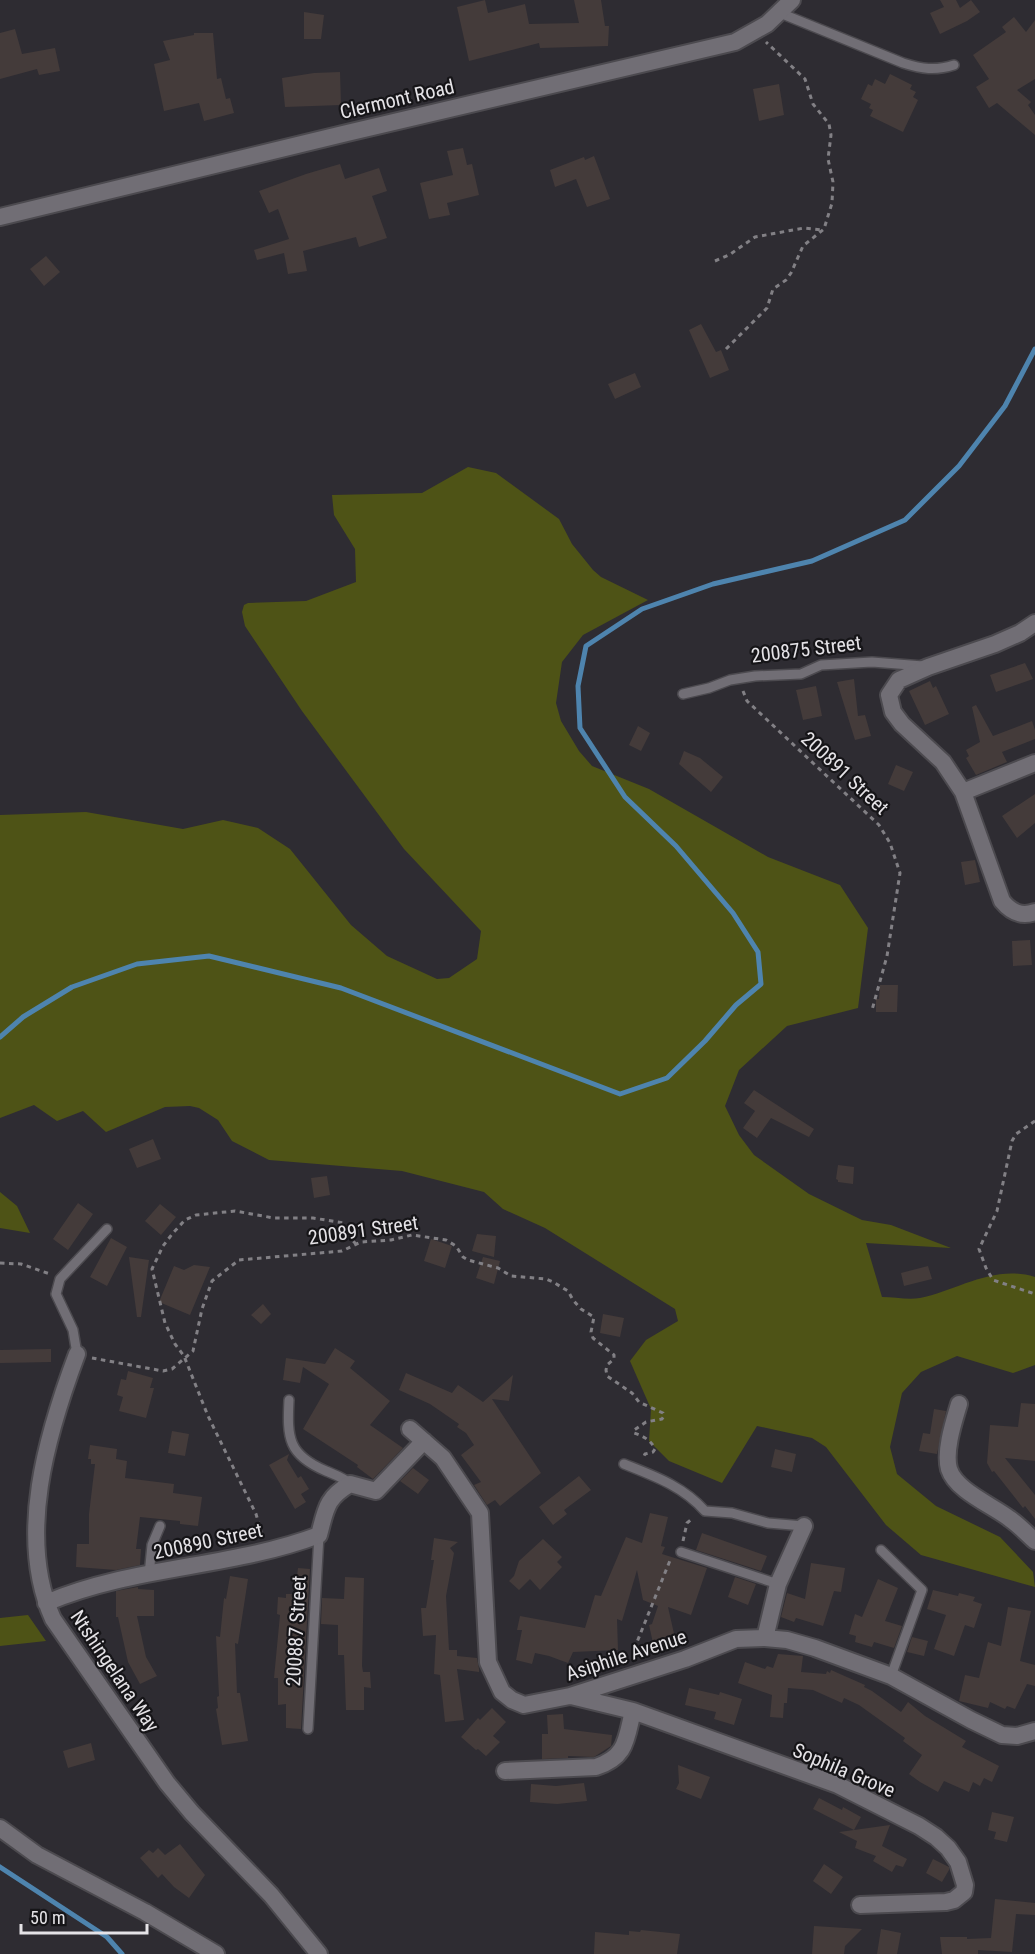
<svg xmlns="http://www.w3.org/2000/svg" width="1035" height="1954" viewBox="0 0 1035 1954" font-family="'Roboto Condensed',sans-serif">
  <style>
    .green { fill: #4e5316 }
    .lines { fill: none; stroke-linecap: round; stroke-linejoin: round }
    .stream { stroke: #4e84ae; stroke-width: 5 }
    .building { fill: #443b3a }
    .service-casing { stroke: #4c4a4f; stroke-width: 12 }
    .minor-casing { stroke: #4c4a4f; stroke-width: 20 }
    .tertiary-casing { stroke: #4c4a4f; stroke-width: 20 }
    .path { stroke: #828085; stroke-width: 3; stroke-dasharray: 4.5 4.5; stroke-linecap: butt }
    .service { stroke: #716e75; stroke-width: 9 }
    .minor { stroke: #716e75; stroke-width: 16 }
    .tertiary { stroke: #716e75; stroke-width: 16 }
    .labels { text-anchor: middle; stroke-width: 4.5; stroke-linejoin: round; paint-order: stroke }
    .street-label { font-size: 20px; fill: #e5e3e7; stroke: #161518 }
  </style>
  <rect width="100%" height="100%" fill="#2e2c32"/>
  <path class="green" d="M468,467L496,473L559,519L572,544L593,570L601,577L648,600L583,635L562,662L556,703L561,721L579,751L592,766L649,789L768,857L840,885L868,928L858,1008L787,1026L739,1070L725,1106L739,1135L754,1155L809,1194L862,1220L891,1225L951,1248L866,1243L882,1297C894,1297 908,1300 920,1298C958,1290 994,1264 1035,1277V1365L1013,1373L957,1356L921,1372L902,1393L890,1447L897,1474L936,1506L1000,1537L1033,1572L1035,1587L921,1555L886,1525L826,1447L812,1438L757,1426L722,1483L669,1461L649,1441L651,1409L630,1361L646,1340L678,1321L675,1309L545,1228L503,1209L484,1192L402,1171L269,1160L232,1141L218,1120L199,1108L190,1106L165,1107L106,1132L83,1111L57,1121L34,1105L0,1118V815L86,812L183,829L223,820L258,828L290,849L351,925L387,956L437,979L449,978L477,959L481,931L404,849L302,711L245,626L242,612L244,605L248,603L306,601L356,582L355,549L334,515L332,495L422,493Z
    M0,1192L17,1206L30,1233L0,1228Z
    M28,1615L46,1641L0,1646V1618Z"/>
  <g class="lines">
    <path class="stream" d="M0,1037L23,1017L72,987L137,964L209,956L341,988L620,1094L667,1078L705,1041L736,1005L761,984L758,952L733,913L676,846L625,797L580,728L578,686L586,646L642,609L713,584L812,561L905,520L959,466L1005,406L1035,349
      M0,1867L107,1937L122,1954"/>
  </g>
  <path class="building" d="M485,0L488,13L525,4L529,24L579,23L574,0H601L605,26H609L608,46L540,48L539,43L469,61L457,7Z
    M940,0H956L960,8L971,0L980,12L967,21L940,34L930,13L944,7Z
    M304,12L324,15L321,39H304Z
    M1014,17L1026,32L1035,20V79L1017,90L1031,102L1028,105L1035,115V135L997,103L989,108L976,87L989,79L973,55L1006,32L1002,27Z
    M15,29L22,54L55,48L60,71L39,75L37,69L0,79V33Z
    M194,33H213L217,79L221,78L226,99L230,98L234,113L204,121L199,103L164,111L154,64L170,60L163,41L194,35Z
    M340,72L341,105L285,107L282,78L314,73Z
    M890,74L912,85L910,89L916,92L913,97L918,100L903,132L870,116L873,110L869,108L871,104L861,99L868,84L872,86L875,79L885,84Z
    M779,84L784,115L759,121L753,89Z
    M463,148L467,165L472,164L479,195L447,203L450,215L429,219L420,183L453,175L447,151Z
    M594,156L610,199L587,207L576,179L555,187L550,170L584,157L585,160Z
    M340,164L345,179L379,168L387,191L372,196L387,238L359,247L356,237L303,251L307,271L288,274L284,253L257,260L254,250L289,239L278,209L269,213L259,191L306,174Z
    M46,256L60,272L44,286L30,269Z
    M701,324L716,352L721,350L729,370L710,378L689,330Z
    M635,373L641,387L615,399L608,384Z
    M1025,663L1033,679L996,692L990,675Z
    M854,679L858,716L865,715L871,736L855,740L837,682Z
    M930,681L933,688L936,686L949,714L925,725L909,691Z
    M816,686L822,716L803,720L796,690Z
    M976,705L993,736L1032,721L1035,730V739L1002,752L1007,762L976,775L966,758L969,756L966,750L980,742L972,707Z
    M638,726L650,733L641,751L629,745Z
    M684,751L700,758L723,777L711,792L679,764Z
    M896,765L913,772L904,791L888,784Z
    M1035,794V823L1017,838L1002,816Z
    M975,860L980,882L965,885L961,862Z
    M1030,940L1032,965L1013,966L1012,941Z
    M880,985H898L897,1012H876V999H879Z
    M754,1090L814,1129L809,1137L771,1118L757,1138L743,1128L755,1111L744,1103Z
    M153,1139L161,1159L137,1168L129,1149Z
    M838,1165L854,1167L853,1184L838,1182V1180L836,1179Z
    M327,1176L330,1195L314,1198L311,1178Z
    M78,1203L93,1214L68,1250L53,1239Z
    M160,1204L176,1217L161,1235L145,1221Z
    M477,1234L496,1236L494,1257L472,1251Z
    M111,1238L127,1247L107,1286L90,1277Z
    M431,1239L452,1246L445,1268L424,1261Z
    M129,1257L149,1260L141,1317H137Z
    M483,1257L500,1261L494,1284L476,1278Z
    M194,1265L210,1267L190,1315L159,1302L174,1266L184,1270Z
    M928,1266L932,1279L904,1286L901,1273Z
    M263,1304L271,1314L261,1324L251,1315Z
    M603,1314L624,1318L620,1337L600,1333Z
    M335,1348L355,1361L350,1368L390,1401L370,1425L403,1448L373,1479L357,1467L358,1465L303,1429L329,1384L303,1367L300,1383L283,1380L286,1358L325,1364Z
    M51,1349V1362L0,1363V1350Z
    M128,1371L153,1378L150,1388H154L146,1418L119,1411L123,1397L117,1395L121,1379L126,1380Z
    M406,1373L452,1393L458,1385L483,1402L513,1375L509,1401L492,1399L541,1473L500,1506L495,1500L487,1505L474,1485L481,1482L461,1455L474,1445L466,1433L457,1427L459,1424L430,1404L399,1390Z
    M1021,1403L1035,1404V1461L1005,1458L1035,1495V1519L1025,1506L1023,1508L994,1471L992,1472L987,1463L990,1425L1018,1427Z
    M934,1409L946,1411L937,1454L919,1451L923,1433L930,1434Z
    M172,1431L189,1434L185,1456L168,1453Z
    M90,1445L117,1449L116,1459L127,1461L125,1478L174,1484L173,1493L202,1497L198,1526L180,1524V1521L140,1517L136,1549H141L140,1565L116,1570L76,1567L77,1544H89V1514L95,1464H91V1459H88Z
    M775,1449L796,1454L792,1472L771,1467Z
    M289,1454L287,1460L298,1478L301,1476L309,1489L301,1494L306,1502L295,1509L269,1465Z
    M413,1468L429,1480L418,1494L400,1481Z
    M579,1476L591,1490L564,1510L567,1514L553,1525L539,1507Z
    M650,1513L668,1517L661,1546L665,1547L662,1554L707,1568L691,1615L668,1607L675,1638L653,1643L649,1625L652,1624L658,1606L643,1600L637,1570L622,1621L617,1619L618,1650L573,1652L568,1663L549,1656L535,1653L532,1664L516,1660L522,1630H517L520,1616L585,1628L595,1595L601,1596L626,1537L642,1543Z
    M702,1533L767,1556L761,1571L696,1550Z
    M434,1538L458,1542L450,1548L454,1553L446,1596L449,1650H457V1656L477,1658L479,1669V1672L457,1669L464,1720L445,1722L440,1675L434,1674L436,1635L423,1636L421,1608H426L434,1560H431Z
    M543,1539L562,1557L557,1562L562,1567L540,1590L530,1579L519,1590L509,1581L514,1576L519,1561Z
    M811,1563L845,1568L841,1592L834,1591L823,1626L796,1618L794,1622L781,1617L787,1593L805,1599Z
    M298,1568L310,1569L301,1729L286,1728V1704L278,1705V1678H274L280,1615L277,1614L278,1597L286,1598V1594H295Z
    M230,1576L248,1579L238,1644L235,1643L237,1693H240L248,1741L222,1745L216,1709L218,1708L217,1697L219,1696L216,1636L220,1637L224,1598L226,1599Z
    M345,1577L364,1578L362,1666L363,1672H370L371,1688L364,1687V1710H346L344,1655H338V1625L321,1624L322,1598L344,1599Z
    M735,1577L756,1584L748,1605L728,1597Z
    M878,1579L898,1588L885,1621L902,1626L894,1648L874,1642L872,1647L855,1642L856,1636L849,1634L855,1614L862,1617Z
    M138,1587V1589L154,1590V1616H137L146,1657L157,1676L140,1684L128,1662L118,1617H116V1591Z
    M933,1590L958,1596L959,1593L975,1597L973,1601L982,1604L974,1628L965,1625L954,1656L934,1649L946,1615L927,1609Z
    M1008,1607L1031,1611L1020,1661L1035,1665V1686L1027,1684L1015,1709L1007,1706L1005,1709L990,1702L988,1708L959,1701L965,1675L979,1678L988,1642L1001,1646Z
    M912,1637L928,1641L924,1656L907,1652Z
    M778,1654L803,1656L801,1672L826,1674L827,1671L830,1673L831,1670L865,1685L864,1687L872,1691L901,1712L908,1702L925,1716L966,1741L962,1747L999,1766L992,1782L984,1778L980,1786L973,1782L969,1792L944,1781L938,1792L920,1782L909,1774L922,1755L903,1741L905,1738L859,1705L844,1698L842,1703L813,1690L788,1688L787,1703H784L783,1718L770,1717L772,1695L738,1683L745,1662L765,1669L767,1666L773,1668Z
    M689,1688L719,1695L720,1692L742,1699L734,1725L714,1719L716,1712L685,1705Z
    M492,1708L506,1722L493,1736L500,1742L486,1756L478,1749L476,1750L461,1737L478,1718L480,1720Z
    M563,1714L564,1729L612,1735L611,1746L594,1757L568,1756V1758L542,1759V1734H548L547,1715Z
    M91,1743L95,1760L68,1768L63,1751Z
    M678,1765L710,1777L701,1799L676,1789L679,1783Z
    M584,1783L587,1801L557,1804L530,1802L531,1784L556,1786Z
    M819,1798L842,1810L843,1807L861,1817L854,1830L890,1825L882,1846L907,1859L903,1867L896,1865L892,1872L873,1861L876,1856L855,1848L857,1841L839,1832L854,1830L813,1809Z
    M992,1812L1014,1817L1007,1842L994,1839L996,1832L988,1830Z
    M180,1844L205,1875L189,1898L174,1887L162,1874L158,1878L140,1858L149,1850L153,1853L158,1848L165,1855Z
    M933,1859L949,1867V1870L942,1882L926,1873Z
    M824,1864L843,1877L831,1894L813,1881Z
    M995,1899L1035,1903V1915L1016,1914L1012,1952L978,1950V1954H942L940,1937H967V1939L991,1938Z
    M814,1926L862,1929L845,1946L844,1954H812Z
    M881,1929L901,1933L897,1954H877Z
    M641,1930L680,1934L677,1954H594L595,1932L629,1935V1931L640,1932Z"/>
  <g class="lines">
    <defs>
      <path id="service" d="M780,13L903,63C922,69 935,71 954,65
        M683,694L709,688L730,680L755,676L801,674L821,665L872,662L923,666
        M77,1354L73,1330L56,1294L60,1279L107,1229
        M289,1400C287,1438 288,1455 326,1471C335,1475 343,1477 350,1484
        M624,1464C654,1476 683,1486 705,1511L732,1513L768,1523L804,1526
        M881,1550L922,1590L891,1676
        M681,1552L778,1584
        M149,1575L152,1545L160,1526
        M308,1729L319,1535"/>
      <path id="minor" d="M1035,623L1020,633L995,644L928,667L899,680L889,695L893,712L902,724L943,762L963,792L1002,901C1011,912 1021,917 1035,912
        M963,792L1035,763
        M77,1354C47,1434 16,1537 53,1619L167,1783L192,1813L271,1895L319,1954
        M959,1404C954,1421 944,1451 949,1469C956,1491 992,1505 1010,1519C1019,1525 1027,1534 1035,1541
        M410,1429L443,1458L480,1513L488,1662L502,1692L512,1700L524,1705L570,1696L685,1659L736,1639L765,1638L787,1640L815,1648L891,1676L971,1720L1002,1735L1017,1736L1035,1731
        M46,1603C132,1566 232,1568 319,1535C326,1509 326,1498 350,1484L376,1491L424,1441
        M765,1638L778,1584L804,1526
        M571,1696L633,1711L838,1785L919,1826L936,1837L948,1848L958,1862L965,1885L964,1892L954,1900L946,1902L860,1905
        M505,1771L596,1767C627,1757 626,1739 633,1711
        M0,1828L37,1855L145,1912L216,1954"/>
      <path id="tertiary" d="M0,217L347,133L735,42L767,24L792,0"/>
    </defs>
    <use href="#service" class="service-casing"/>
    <use href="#minor" class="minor-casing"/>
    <use href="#tertiary" class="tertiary-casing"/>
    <path class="path" d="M715,261L729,255L755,237L804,228L822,230
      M726,349L767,308L773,289L786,280L791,273L803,246L824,229L832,203L833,182L828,159L831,135L829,124L813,104L805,79L766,42
      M743,691L747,701L879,825L890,843L900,873L887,956L872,1010
      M1035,1121L1016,1134L1012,1141L997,1211L979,1249L986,1268L993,1280L1035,1294
      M0,1263L21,1264L50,1274
      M92,1358L163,1371L172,1369L193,1351L202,1309L212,1281L239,1260L342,1251L361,1242L391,1240L412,1235L446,1240L456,1246L463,1257L468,1260L498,1268L511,1276L546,1279L553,1282L568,1291L573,1300L581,1309L594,1317L591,1332L593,1338L614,1355V1359L607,1365L606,1370L607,1376L632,1393L639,1402L663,1413L664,1416L662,1419L646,1422L634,1430V1433C643,1436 651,1440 655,1449L653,1452L645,1454L643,1458
      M262,1535L256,1514L208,1416L184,1356L175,1344L165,1323L152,1269L163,1246L173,1233L185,1220L196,1215L235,1211L274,1218H313L344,1223L351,1239L356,1244
      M683,1541L687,1523L693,1518
      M634,1658L635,1647L671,1558"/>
    <use href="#service" class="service"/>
    <use href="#minor" class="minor"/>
    <use href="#tertiary" class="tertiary"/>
  </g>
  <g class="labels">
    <g class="street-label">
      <text transform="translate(397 99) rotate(-13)" y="7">Clermont Road</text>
      <text transform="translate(806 649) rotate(-7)" y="7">200875 Street</text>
      <text transform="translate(845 773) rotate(43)" y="7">200891 Street</text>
      <text transform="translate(363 1230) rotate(-8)" y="7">200891 Street</text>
      <text transform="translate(208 1541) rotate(-12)" y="7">200890 Street</text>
      <text transform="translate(296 1631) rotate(-87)" y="7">200887 Street</text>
      <text transform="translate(626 1655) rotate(-18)" y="7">Asiphile Avenue</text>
      <text transform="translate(115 1671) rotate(56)" y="7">Ntshingelana Way</text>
      <text transform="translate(844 1770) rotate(23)" y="7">Sophila Grove</text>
    </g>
  </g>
  <path d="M21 1924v9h126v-9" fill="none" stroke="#e5e3e7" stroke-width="3"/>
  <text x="30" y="1924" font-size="18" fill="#e5e3e7" stroke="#161518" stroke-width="4.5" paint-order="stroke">50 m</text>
</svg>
